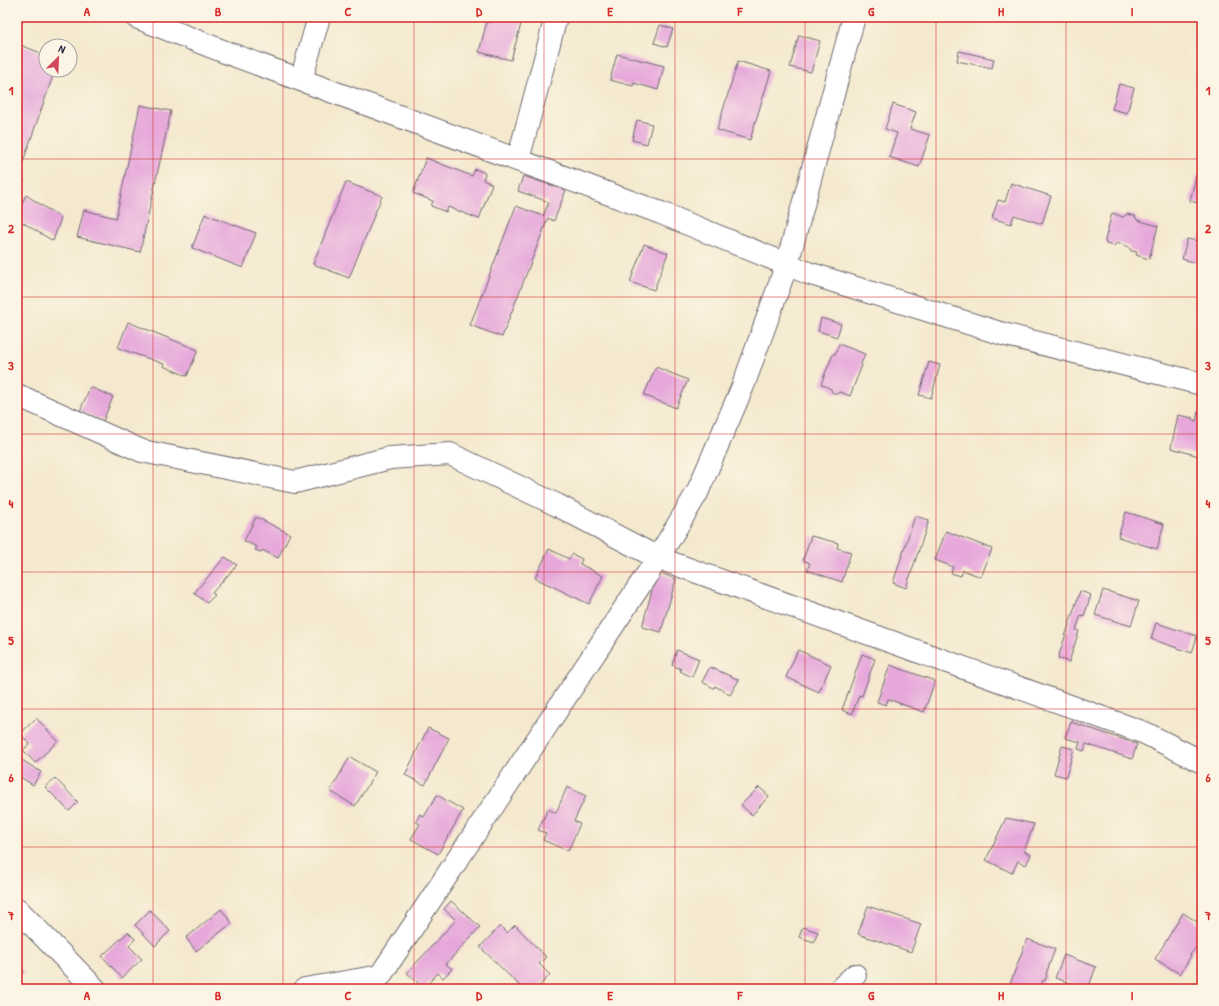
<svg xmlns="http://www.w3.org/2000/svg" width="1219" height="1006" viewBox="0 0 1219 1006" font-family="'Patrick Hand',sans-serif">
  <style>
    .building { fill: #e6a7da }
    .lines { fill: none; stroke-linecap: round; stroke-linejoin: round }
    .minor-casing { stroke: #6c686e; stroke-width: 24 }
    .minor { stroke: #fff; stroke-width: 22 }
    .grid { fill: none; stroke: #d62828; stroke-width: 1; stroke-opacity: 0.55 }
    .neatline { fill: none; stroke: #d62828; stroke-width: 1.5 }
    .grid-label { font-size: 13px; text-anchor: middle; font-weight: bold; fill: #d62828 }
  </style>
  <rect width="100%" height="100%" fill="#fcf5e5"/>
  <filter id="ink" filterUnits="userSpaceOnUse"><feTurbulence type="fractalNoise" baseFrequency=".025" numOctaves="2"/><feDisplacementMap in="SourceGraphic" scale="8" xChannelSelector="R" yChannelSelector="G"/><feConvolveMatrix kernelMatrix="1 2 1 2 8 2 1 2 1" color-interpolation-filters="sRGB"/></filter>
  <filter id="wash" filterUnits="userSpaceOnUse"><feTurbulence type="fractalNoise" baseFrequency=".012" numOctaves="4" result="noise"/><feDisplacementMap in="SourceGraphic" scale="16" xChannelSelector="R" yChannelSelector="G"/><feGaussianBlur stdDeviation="0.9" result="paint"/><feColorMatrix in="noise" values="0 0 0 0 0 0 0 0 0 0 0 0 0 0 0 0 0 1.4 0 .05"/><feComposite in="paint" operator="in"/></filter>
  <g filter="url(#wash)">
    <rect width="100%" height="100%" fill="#f4e9ce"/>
    <g id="blocks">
      <path class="building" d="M488,17H523L511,60L479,52Z
        M660,25L673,29L667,47L654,43Z
        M799,35L820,41L811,72L790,67Z
        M20,45L46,55V70H55L18,176L24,180L23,185L20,187L17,185V54Z
        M959,51L994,59L992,68L957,61Z
        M617,54L664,66L658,90L634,83L633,86L610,80Z
        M738,61L771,71L750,140L717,130Z
        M1119,84L1134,88L1127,113L1112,109Z
        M893,104L916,112L910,129L930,135L919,167L889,157L897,133L885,129Z
        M140,105L171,111L140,252L77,237L84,210L116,218Z
        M637,120L652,124L647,144L632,140Z
        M426,158L472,176L475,169L485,173L483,180L492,184L479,219L448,207L446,212L431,206L433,201L413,193Z
        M523,176L566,190L554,221L548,218L502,337L470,325L516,206L543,216L549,202L518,191Z
        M1196,176L1202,177V204L1190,201Z
        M346,182L382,196L349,278L313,264Z
        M1011,183L1051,196L1042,224L1014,215L1011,224L992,218L998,200L1005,202Z
        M26,195L61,218L53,241L17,219V214Z
        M1112,213L1123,217L1127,214L1135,216L1137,220L1158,226L1149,259L1136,255L1137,252L1131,251L1129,247L1117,243L1114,246L1106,244L1105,240Z
        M205,214L256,233L243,268L192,248Z
        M1200,235H1202V272L1198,271L1200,264L1182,259L1187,239L1198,241Z
        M644,244L668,253L654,290L630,282Z
        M821,318L841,324L837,337L818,331Z
        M128,322L198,350L187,376L163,366L164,364L118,348Z
        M839,344L865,354L861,364L862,365L850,396L840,392L836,394L832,392L831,389L821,384L833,354H835Z
        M929,362L940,365L931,398L919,395Z
        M656,367L688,380L676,408L644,395Z
        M90,387L113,397L103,421L80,411Z
        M1198,412L1202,413V457L1171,448L1178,415L1193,418L1192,420L1196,421Z
        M1126,512L1164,524L1157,549L1118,537Z
        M915,516L929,520L906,588L893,583Z
        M256,517L290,534L278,558L262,550L261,552L255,550L257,547L244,541Z
        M946,531L992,549L981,577L963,570L961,576L951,573L953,567L935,560Z
        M811,536L838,543L837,548L851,552L842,582L807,570L810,563L803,560Z
        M549,549L569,559L572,554L582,559L580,564L603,576L589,604L535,578Z
        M225,557L237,565L212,593L215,595L207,603L194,593Z
        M657,572L676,579L661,632L642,627Z
        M1103,590L1139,601L1131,626L1095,615Z
        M1080,591L1091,595L1084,616L1081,615L1076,630L1079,631L1069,662L1058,658Z
        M1156,623L1197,636L1192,653L1151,639Z
        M677,650L699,659L692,677L680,671L681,669L672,665Z
        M798,650L831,665L819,692L786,677Z
        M862,654L875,659L862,696L859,695L852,714L842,710Z
        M890,665L935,681L924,712L888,699L886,705L877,702Z
        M710,667L739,680L730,695L715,686L714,688L702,682Z
        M36,718L58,741L35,763L23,750L30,744L20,734Z
        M1071,722L1137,744L1132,759L1086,744L1084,751L1078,749L1080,742L1065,738Z
        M428,728L449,738L425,785L405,775Z
        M1062,746L1074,749L1066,777L1054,774Z
        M17,757L41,772L33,785L17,775Z
        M350,757L376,772L355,806L330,791Z
        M55,778L78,802L69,811L45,787Z
        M567,787L586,796L574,821L580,824L568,851L543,840L546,833L538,830L548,809L556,813Z
        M759,787L769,796L752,815L741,805Z
        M437,795L463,810L438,854L411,839L420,824L416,822L420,814L424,817Z
        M1006,818L1034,824L1024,851L1031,855L1026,865L1018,861L1012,873L986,860Z
        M451,901L480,927L446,964L452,969L443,978L438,973L424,988L407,973L456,920L444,909Z
        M868,906L921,924L911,952L858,934Z
        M221,909L232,923L196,951L186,938Z
        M150,910L170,931L155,946L135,925Z
        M1183,913L1202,925V939L1190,955L1191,956L1180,974L1155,959Z
        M515,925L546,957L539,964L550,975L536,989H523L480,947L500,926L507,933Z
        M803,927L818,932L814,942L799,937Z
        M128,932L135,939L129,946L142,959L122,978L102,956Z
        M1027,939L1055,949L1046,974L1047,975L1045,981L1043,980L1040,989H1008Z
        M1064,955L1096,967L1088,989H1075L1076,985L1055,978Z
        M17,964L24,972L17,979Z"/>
    </g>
  </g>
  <g filter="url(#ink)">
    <use href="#blocks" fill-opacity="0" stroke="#6c686e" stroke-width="1"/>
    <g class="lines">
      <defs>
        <path id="minor" d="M136,17L225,52L661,213L808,273L1003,334L1202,384
          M301,80L319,17
          M518,160L556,17
          M17,395L142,451L295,482L390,458L450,454L557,505L658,558L1145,733L1202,762
          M17,909L95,989
          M305,989L380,976L658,558L697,493L743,386L787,264L854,17
          M840,989L855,975"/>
      </defs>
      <use href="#minor" class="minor-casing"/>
      <use href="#minor" class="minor"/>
    </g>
  </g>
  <path class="grid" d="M153,17V989M283,17V989M414,17V989M544,17V989M675,17V989M805,17V989M936,17V989M1066,17V989M17,159H1202M17,297H1202M17,434H1202M17,572H1202M17,709H1202M17,847H1202"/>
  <rect width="1219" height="1006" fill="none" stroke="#fcf5e5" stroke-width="44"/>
  <g transform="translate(58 58) rotate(24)"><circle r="19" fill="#fcf5e5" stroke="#a5a1a1"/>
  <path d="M0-3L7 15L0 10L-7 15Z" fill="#d1495b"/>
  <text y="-6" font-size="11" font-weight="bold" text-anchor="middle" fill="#22223b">N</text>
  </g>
  <rect x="22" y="22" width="1175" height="962" class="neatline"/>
  <g class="grid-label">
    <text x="87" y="16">A</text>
    <text x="218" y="16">B</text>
    <text x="348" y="16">C</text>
    <text x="479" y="16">D</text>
    <text x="610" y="16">E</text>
    <text x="740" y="16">F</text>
    <text x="871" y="16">G</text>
    <text x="1001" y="16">H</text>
    <text x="1132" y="16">I</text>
    <text x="11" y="95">1</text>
    <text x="1208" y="95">1</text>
    <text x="11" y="233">2</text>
    <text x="1208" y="233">2</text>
    <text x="11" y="370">3</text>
    <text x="1208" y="370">3</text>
    <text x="11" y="508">4</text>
    <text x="1208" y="508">4</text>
    <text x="11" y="645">5</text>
    <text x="1208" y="645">5</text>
    <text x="11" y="782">6</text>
    <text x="1208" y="782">6</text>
    <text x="11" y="920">7</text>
    <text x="1208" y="920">7</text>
    <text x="87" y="1000">A</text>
    <text x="218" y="1000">B</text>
    <text x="348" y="1000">C</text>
    <text x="479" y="1000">D</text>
    <text x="610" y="1000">E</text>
    <text x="740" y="1000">F</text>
    <text x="871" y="1000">G</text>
    <text x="1001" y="1000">H</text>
    <text x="1132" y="1000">I</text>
  </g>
</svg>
